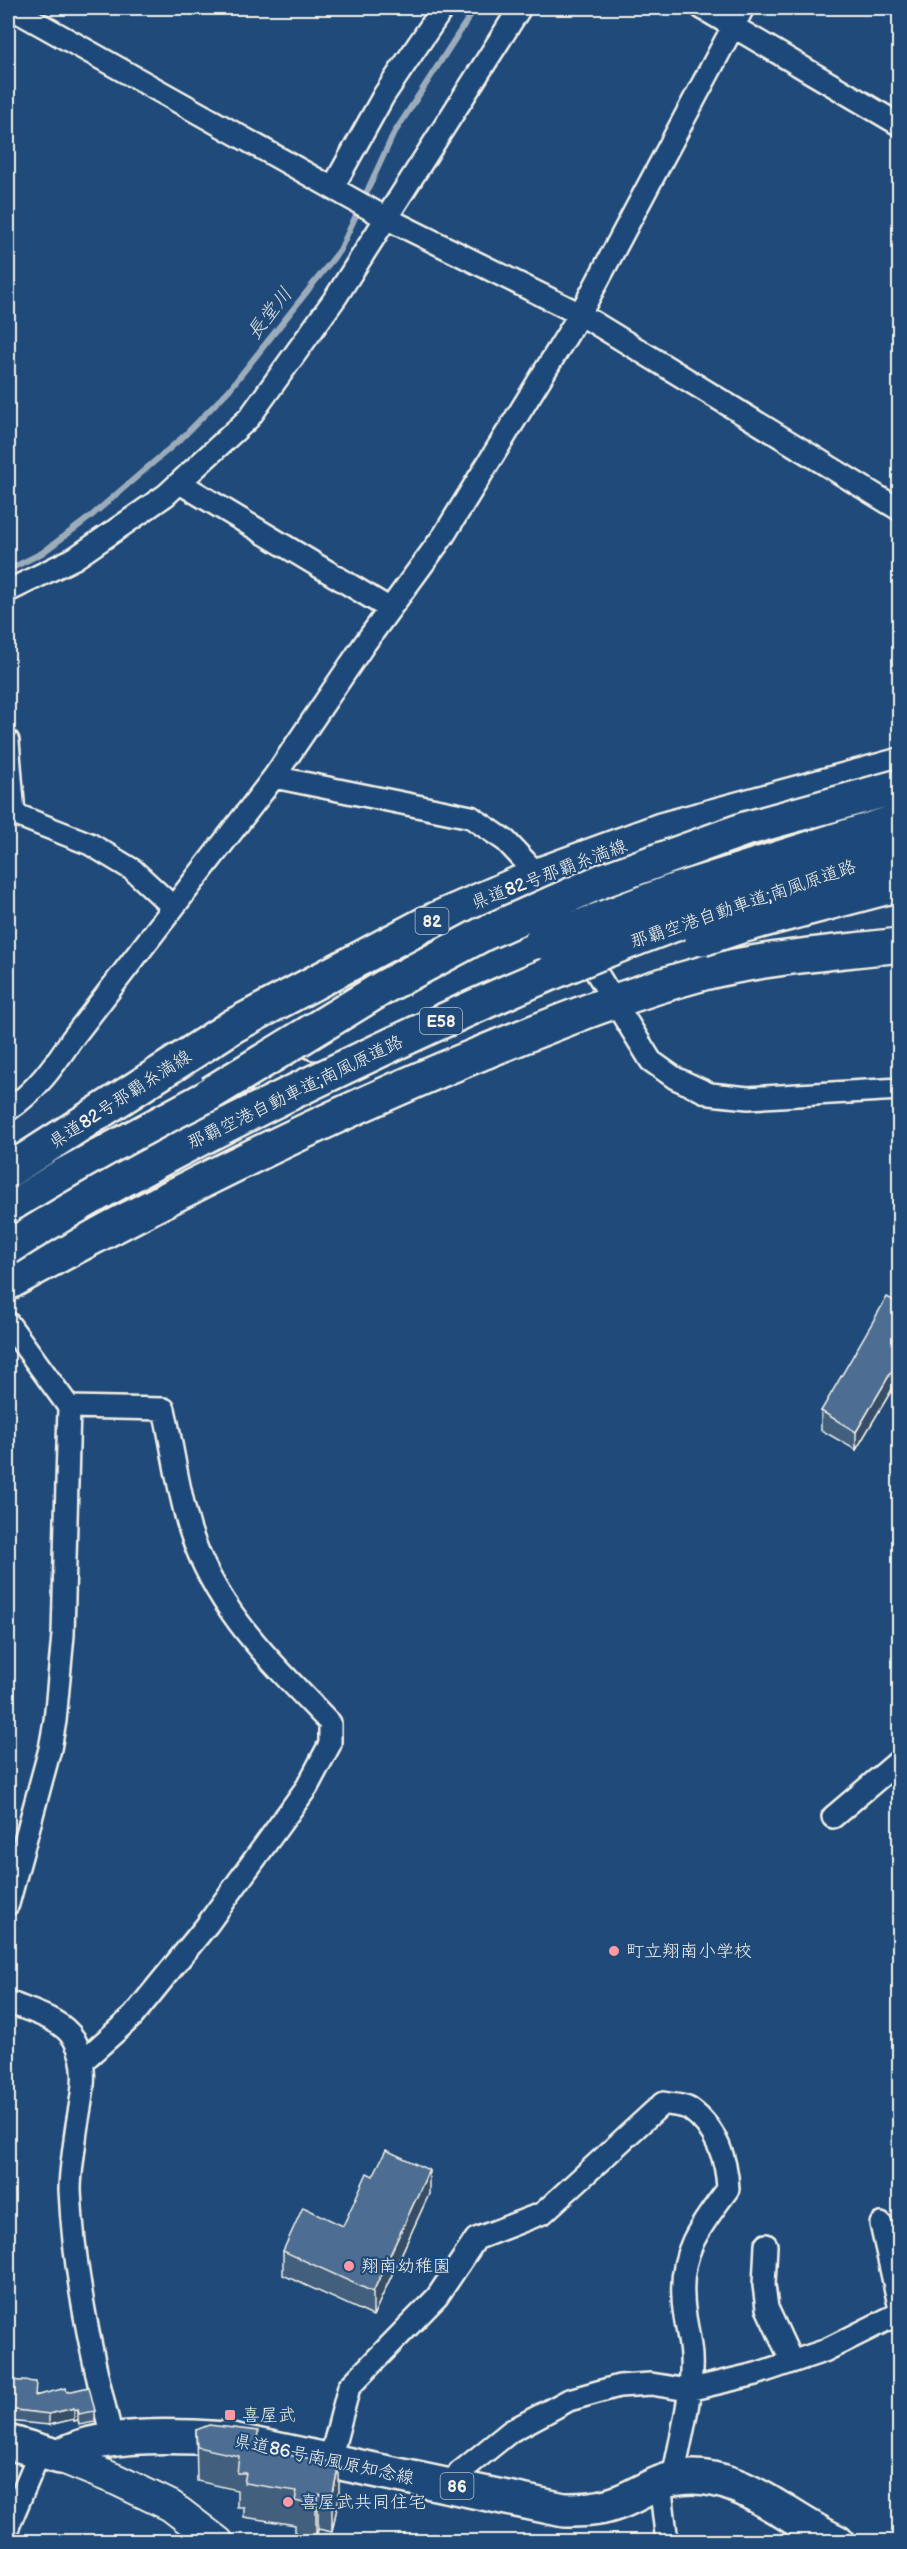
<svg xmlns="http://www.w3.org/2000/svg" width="907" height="2549" viewBox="0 0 907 2549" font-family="'Balsamiq Sans','Klee One',sans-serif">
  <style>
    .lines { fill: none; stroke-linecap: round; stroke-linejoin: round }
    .stream { stroke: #9cacbb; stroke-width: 6 }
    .minor-casing { stroke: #f4f1e8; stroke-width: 26 }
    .secondary-casing { stroke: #f4f1e8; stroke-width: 34 }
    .primary-casing { stroke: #f4f1e8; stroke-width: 38 }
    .motorway-casing { stroke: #f4f1e8; stroke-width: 38 }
    .minor { stroke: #1f4a7a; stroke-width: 21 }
    .secondary { stroke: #1f4a7a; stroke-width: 30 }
    .primary { stroke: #1f4a7a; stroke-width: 33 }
    .motorway { stroke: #1f4a7a; stroke-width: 33 }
    .motorway-bridge-casing { stroke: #f4f1e8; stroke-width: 38; stroke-linecap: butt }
    .motorway-bridge { stroke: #1f4a7a; stroke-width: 33 }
    .wall { fill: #425f7e; stroke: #f4f1e8; stroke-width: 1.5 }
    .shaded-wall { fill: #364d66; stroke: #f4f1e8; stroke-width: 1.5 }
    .building { fill: #4d6e92; stroke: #f4f1e8; stroke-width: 1.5 }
    .poi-dot { fill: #ff9aa2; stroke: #1f4a7a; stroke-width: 2 }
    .labels { text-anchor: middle; stroke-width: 4.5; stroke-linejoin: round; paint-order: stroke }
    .shield { fill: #1f4a7a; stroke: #b4bfc7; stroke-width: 1.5 }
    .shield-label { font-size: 16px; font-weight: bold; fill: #f4f1e8 }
    .street-label { font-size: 18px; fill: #f4f1e8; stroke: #1f4a7a }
    .poi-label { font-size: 18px; fill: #f4f1e8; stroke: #1f4a7a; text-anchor: start }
    .water-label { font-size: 20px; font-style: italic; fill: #dee0dd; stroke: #1f4a7a }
  </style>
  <rect width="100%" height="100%" fill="#1f4a7a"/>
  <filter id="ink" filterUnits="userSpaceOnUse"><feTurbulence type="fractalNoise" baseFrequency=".0167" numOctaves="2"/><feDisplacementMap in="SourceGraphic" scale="12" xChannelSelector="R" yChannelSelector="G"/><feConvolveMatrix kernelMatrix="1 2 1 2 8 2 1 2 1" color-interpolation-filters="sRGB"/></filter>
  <g filter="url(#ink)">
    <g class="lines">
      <path class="stream" d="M8,570L42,553L90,517L184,436L229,390L340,250L393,135L475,8"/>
      <defs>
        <path id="minor" d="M11,8L386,218L580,314L900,510
          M702,8L900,125
          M333,187L384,95L443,8
          M180,483L390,609
          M8,591L75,558L166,495L249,418L336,297L520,8
          M8,741L14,814L90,844L133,870L173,907
          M274,777L471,817L506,841L538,875L543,883
          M582,949L651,1061L675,1078L710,1094L748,1098L900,1089
          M8,1110C36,1091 53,1067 72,1039L274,777L365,643L444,535L580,314L743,8
          M8,1323L69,1407L63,1635L55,1721L50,1749L8,1904
          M69,1407L164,1409C173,1449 178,1491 190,1530C217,1613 272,1662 330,1723V1744L307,1787L207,1925L133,2016L83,2061
          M833,1817L900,1760
          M8,2002C29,2011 61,2018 74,2039C93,2072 78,2106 75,2140C73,2157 70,2174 70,2190C74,2275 92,2359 113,2441
          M881,2224L900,2309
          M766,2245L764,2285L767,2308L792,2362
          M330,2460L349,2387L437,2297L476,2239L543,2213L663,2103C671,2105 685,2105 691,2110C716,2128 727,2160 728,2189C702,2224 680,2250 683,2296C683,2316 690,2336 691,2356C693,2396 680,2439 673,2479
          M660,2483L667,2542
          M456,2486L459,2473L511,2431L569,2400L619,2386L651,2384L688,2390L756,2374L824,2351L900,2313
          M8,2527L40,2451"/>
        <path id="secondary" d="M60,2457L117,2480L171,2506L218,2542"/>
        <path id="primary" d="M8,1171L233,1026L425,924L538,875L661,830L900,765
          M8,1283C160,1200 316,1121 477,1055C551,1025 626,994 704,973C768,957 834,953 900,945
          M8,2442L60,2457C95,2431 184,2436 227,2439L564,2510C581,2510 597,2510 614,2504C634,2498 652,2483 673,2479C736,2466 784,2518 837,2542"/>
        <path id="motorway" d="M315,1043L419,993L541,942
          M8,1210L62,1176L236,1082"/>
      </defs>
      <use href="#minor" class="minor-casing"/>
      <use href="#secondary" class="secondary-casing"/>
      <use href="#primary" class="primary-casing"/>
      <use href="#motorway" class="motorway-casing"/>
      <use href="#minor" class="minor"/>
      <use href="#secondary" class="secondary"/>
      <use href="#primary" class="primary"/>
      <use href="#motorway" class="motorway"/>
      <defs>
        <path id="motorway-bridge" d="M702,939L741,926L900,884
          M541,942L671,892L900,820
          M211,1093L384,987L483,934L604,880L745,829L900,786
          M8,1248C110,1183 218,1128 328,1075C444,1019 562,965 684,921C755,895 827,874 900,853"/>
      </defs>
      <use href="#motorway-bridge" class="motorway-bridge-casing"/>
      <use href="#motorway-bridge" class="motorway-bridge"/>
    </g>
    <path class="wall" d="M900,1304V1376L856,1450L821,1430V1411Z
      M373,2176L429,2194L373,2316L283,2275V2251L343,2226Z
      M8,2380L36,2395L67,2392L95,2411V2422L79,2425L78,2420L74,2421V2419L49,2425L8,2421Z
      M196,2430L258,2450L339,2497L332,2532L318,2529L316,2540L295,2535V2525L244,2517V2507H237V2490L197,2481Z"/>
    <path class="shaded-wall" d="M900,1357V1376L856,1450V1432Z
      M429,2170V2194L373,2316V2292Z
      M74,2408V2419L49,2425V2414Z
      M78,2409V2420L74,2421V2410Z
      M339,2463V2497L332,2532V2498Z
      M318,2494V2529L316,2540V2506Z"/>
    <path class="building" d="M887,1297L900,1304V1357L856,1432L821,1411Z
      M386,2150L429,2170L373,2292L283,2251L303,2207L343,2226L367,2173L373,2176Z
      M8,2380L36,2382L35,2396L66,2388L67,2392L89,2387L95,2411L79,2414L78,2409L74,2410V2408L49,2414L8,2409Z
      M209,2425L258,2431L256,2450L339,2463L332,2498L318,2494L316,2506L295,2501L297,2491L244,2483L246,2473H237L239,2456L197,2447L196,2430Z
      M317,2536L351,2541H316Z"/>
  </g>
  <g class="poi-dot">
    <circle cx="614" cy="1951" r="6"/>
    <circle cx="349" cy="2266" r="6"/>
    <rect x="224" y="2409" width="12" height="12" rx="3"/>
    <circle cx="288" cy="2502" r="6"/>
  </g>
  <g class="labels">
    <g class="shield">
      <rect x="415.5" y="908" width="33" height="26" rx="4.5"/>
      <rect x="420" y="1008" width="42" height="26" rx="4.5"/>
      <rect x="440.5" y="2473" width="33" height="26" rx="4.5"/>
    </g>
    <g class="shield-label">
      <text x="432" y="927">82</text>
      <text x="441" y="1027">E58</text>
      <text x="457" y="2492">86</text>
    </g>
    <g class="street-label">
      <text transform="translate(549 874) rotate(-21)" y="6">県道82号那覇糸満線</text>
      <text transform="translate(743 904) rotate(-19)" y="6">那覇空港自動車道;南風原道路</text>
      <text transform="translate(295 1092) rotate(-26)" y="6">那覇空港自動車道;南風原道路</text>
      <text transform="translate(120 1099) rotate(-33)" y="6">県道82号那覇糸満線</text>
      <text transform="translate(324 2459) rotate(12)" y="6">県道86号南風原知念線</text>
    </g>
    <g class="poi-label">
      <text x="626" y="1957">町立翔南小学校</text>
      <text x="361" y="2272">翔南幼稚園</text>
      <text x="242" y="2421">喜屋武</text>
      <text x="300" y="2508">喜屋武共同住宅</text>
    </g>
    <g class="water-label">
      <text transform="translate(269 313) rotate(-52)" y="7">長堂川</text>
    </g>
  </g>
  <rect width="907" height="2549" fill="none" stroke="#1f4a7a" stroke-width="30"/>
  <rect x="15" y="15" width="877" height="2519" fill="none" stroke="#f4f1e8" stroke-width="2" filter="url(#ink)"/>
</svg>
